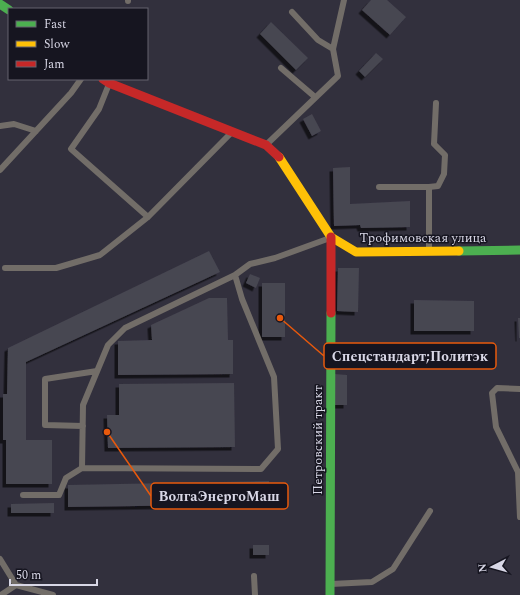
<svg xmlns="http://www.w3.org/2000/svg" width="520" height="595" viewBox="0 0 520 595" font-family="Spectral,serif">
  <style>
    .building { fill: #474651; filter: url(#shadow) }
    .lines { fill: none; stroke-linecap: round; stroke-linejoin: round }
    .lane { stroke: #726d68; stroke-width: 6 }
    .fast { stroke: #4caf50; stroke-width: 9 }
    .slow { stroke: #ffc107; stroke-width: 9 }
    .jam { stroke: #c62828; stroke-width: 9 }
    .labels { text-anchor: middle; stroke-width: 3; stroke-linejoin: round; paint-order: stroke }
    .street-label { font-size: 13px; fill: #d8d7e6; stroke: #161520 }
    .leader { fill: none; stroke: #e8590c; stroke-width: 1.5 }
    .callout-dot { fill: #e8590c; stroke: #161520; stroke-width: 1.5 }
    .callout { fill: #161520; stroke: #e8590c; stroke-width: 1.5 }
    .callout-label { font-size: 14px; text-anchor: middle; font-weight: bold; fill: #d8d7e6 }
  </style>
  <defs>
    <filter id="shadow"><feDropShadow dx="-3.5" dy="3.5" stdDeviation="0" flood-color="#0009"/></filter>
  </defs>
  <rect width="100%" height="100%" fill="#32303d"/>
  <path class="building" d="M371,0H387L406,17L390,35L362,10Z
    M271,22L308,58L296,70L260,34Z
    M376,53L383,59L365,77L359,71Z
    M312,114L321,131L312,136L303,119Z
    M350,167V204L410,201V227L361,228L360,225L334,226L333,168Z
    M209,251L220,272L26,362V440H52V484H6V440H3V394H7L8,348Z
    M338,268H359L358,312L337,311Z
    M250,274L260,278L256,288L246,283Z
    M262,283H285V337H262Z
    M209,298H227L228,340H233V374L118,375V341L152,340L151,325Z
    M414,300L474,301V331H414Z
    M518,318H520V338H519Z
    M334,374L347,375V405H334Z
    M234,383L235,447L108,448L107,415H119V384Z
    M269,481L270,504L68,507V485Z
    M54,503V513H11V504Z
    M253,545H269V555H253Z"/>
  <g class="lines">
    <path class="lane" d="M128,0V1
      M292,12L318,40L333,49
      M281,68L315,97
      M109,84L99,109L71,149L148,217
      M0,126L14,124L36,131
      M267,144L338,76L333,49L344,0
      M0,170L71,93L81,79
      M379,187H429V250
      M429,187L438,186L444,174L445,155L434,144L436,103
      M5,268H56L100,255L148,217L231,133
      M520,389L497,388L492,393L496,427L518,472L520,517
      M83,426L45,425V379L97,371
      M82,468L83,405L108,345L125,328L235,275
      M23,495H59L66,478L82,468L261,469L278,449L274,377L242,299L235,275L250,264L275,258L330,238
      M0,559L16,585L53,595
      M254,576L255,595
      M331,584L372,582L393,569L430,511
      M1,595L16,585"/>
    <path class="fast" d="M0,4L9,10
      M459,251L520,250
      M330,595L331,313"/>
    <path class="slow" d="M279,157L331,237L356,252L459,251"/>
    <path class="jam" d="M103,79L109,83L266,145L279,157
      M331,313V237"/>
  </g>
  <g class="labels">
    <g class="street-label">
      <text x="423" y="242">Трофимовская улица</text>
      <text transform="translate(317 440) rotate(-90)" y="5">Петровский тракт</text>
    </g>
  </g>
  <path class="leader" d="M280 318L324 356M107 432L151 496"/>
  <g class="callout-dot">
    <circle cx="280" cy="318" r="4"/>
    <circle cx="107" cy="432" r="4"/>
  </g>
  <g class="callout">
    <rect x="324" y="343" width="172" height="26" rx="4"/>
    <rect x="151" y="483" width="137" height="26" rx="4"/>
  </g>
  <g class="callout-label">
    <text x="410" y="361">Спецстандарт;Политэк</text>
    <text x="219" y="501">ВолгаЭнергоМаш</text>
  </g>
  <rect x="8" y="8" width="140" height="72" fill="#161520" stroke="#64636f"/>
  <rect x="16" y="21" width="20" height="6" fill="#4caf50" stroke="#64636f"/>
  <text x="44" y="28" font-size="12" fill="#d8d7e6">Fast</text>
  <rect x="16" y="41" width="20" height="6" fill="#ffc107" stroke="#64636f"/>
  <text x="44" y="48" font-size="12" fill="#d8d7e6">Slow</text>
  <rect x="16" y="61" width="20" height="6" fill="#c62828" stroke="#64636f"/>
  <text x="44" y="68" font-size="12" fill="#d8d7e6">Jam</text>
  <g transform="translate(492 567) rotate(264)" stroke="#161520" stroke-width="3" paint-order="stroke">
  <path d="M0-3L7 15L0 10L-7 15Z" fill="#d8d7e6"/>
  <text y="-6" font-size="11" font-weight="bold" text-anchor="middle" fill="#d8d7e6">N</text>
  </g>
  <path d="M10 579v6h87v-6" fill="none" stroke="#d8d7e6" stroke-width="2"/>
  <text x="16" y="579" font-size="12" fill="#d8d7e6" stroke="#161520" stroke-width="3" paint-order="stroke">50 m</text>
</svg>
